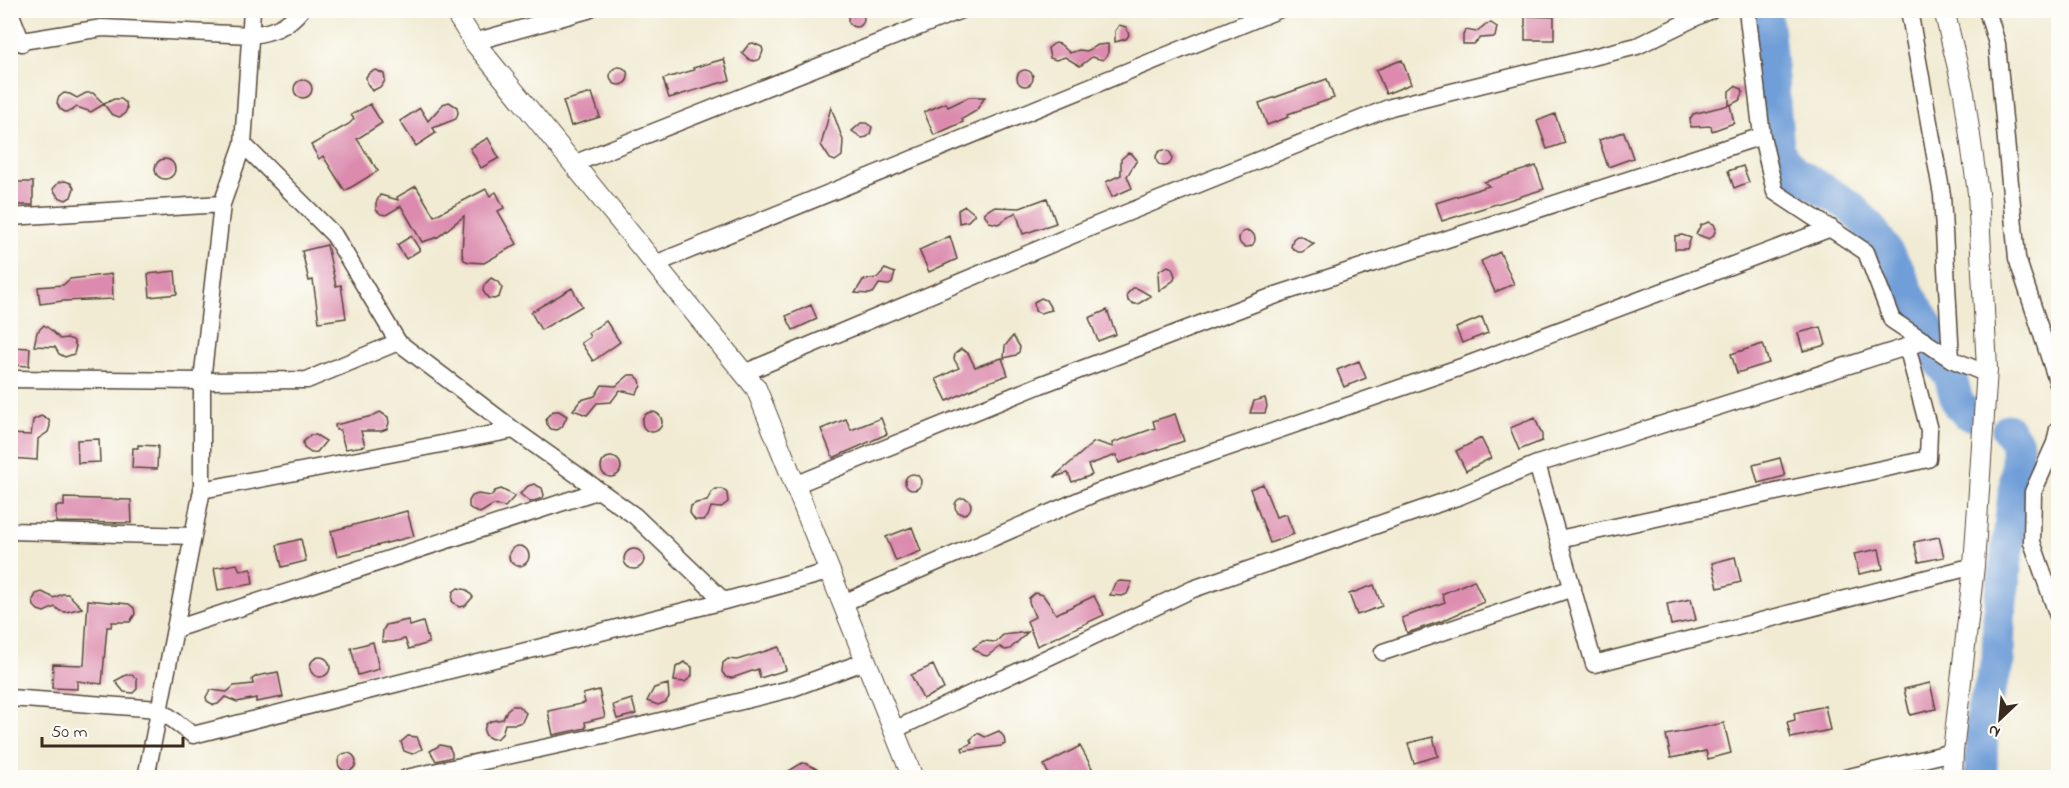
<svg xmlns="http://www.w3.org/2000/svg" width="2069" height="788" viewBox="0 0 2069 788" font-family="'Indie Flower',sans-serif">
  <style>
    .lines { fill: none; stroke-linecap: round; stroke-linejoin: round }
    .river { stroke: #6f9ed8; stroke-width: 33 }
    .building { fill: #dc8bae }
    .minor-casing { stroke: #564739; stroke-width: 19 }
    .tertiary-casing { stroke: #564739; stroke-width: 22 }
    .minor { stroke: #fff; stroke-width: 16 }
    .tertiary { stroke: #fff; stroke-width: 20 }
  </style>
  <rect width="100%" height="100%" fill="#fdfcf7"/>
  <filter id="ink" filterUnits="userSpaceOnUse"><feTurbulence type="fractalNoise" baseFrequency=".0167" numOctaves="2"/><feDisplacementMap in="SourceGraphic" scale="12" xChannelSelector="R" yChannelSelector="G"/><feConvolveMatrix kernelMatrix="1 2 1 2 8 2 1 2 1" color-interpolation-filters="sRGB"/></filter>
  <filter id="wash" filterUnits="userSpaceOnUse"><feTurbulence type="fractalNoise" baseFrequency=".008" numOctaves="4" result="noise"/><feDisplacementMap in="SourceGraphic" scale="24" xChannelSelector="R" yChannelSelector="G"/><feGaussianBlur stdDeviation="1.35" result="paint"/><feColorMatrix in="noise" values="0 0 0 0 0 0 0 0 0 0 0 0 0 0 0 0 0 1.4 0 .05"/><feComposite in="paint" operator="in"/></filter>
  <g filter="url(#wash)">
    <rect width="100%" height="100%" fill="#f1ebd3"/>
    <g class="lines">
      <path class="river" d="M1765,10L1769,43L1778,150L1793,171L1848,205L1869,226L1899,271L1909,294L1931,333
        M1933,353L1950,376L1958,404L1968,414
        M1981,778L1982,715L1998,661L1999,618L2017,471V443L2008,430"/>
    </g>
    <g id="blocks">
      <path class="building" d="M848 19a8 8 0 1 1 16 0a8 8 0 1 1-16 0Z
        M1525,16L1554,17V40H1525Z
        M1491,23L1497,27L1495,37L1480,38L1474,44H1463V35L1466,30L1476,32L1486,24Z
        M1119,25L1126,27L1129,35L1126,39L1115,42V31Z
        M753,43L762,47L763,51L760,59L755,61L750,60L742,53L749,44Z
        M1055,43L1060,44L1070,53L1079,50L1087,51L1098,45L1108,44V54L1103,60L1092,57L1080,66L1065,57L1056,60L1050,58L1048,48Z
        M724,59L730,80L669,98L663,79L694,70L693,68Z
        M1402,60L1411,84L1386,94L1376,70Z
        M610 76a9 9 0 1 1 18 0a9 9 0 1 1-18 0Z
        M376,70L384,74L385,80L382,86L372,91L367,83L366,77L370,72Z
        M1017 78a8 8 0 1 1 16 0a8 8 0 1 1-16 0Z
        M1327,79L1334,98L1288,114L1289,117L1267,125L1259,103Z
        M294 89a9 9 0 1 1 18 0a9 9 0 1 1-18 0Z
        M1735,86L1742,89L1743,93L1740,100L1730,105L1734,123L1712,131L1711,126L1691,127L1690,119L1693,114L1729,105V91Z
        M64,93L70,94L77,98L86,93H93L104,104L114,99H121L126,103L127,109L124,115L119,117L111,114L104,104L91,112L77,107L71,111L65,112L60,109L57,103L59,97Z
        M592,93L600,117L571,126L563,101Z
        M969,97H985L976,111L962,119L963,122L934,135L924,112L946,103L948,107Z
        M449,102L457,107L458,113L456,119L433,128L436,133L416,146L400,121L420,108L428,121L443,104Z
        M370,104L382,123L357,139L378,171L345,191L323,156L319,159L311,145L349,124L354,119L351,115Z
        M831,107L843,140L842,156L835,161L830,159L821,145Z
        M1555,114L1565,143L1547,149L1537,121Z
        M861,123H866L872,127L870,134L867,137L862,138L852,131Z
        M1624,132L1633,158L1608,167L1599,140Z
        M488,138L499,158L481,168L470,148Z
        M1156 158a8 8 0 1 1 16 0a8 8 0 1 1-16 0Z
        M1128,153L1132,154L1137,160L1127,176L1132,188L1112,197L1106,182L1121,175V159Z
        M155 169a10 10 0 1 1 20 0a10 10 0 1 1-20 0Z
        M1536,166L1544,189L1442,221L1436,203L1489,186L1484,182Z
        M1743,166L1749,182L1734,188L1728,171Z
        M65,181L71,183L74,188L71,197L66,200L58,197L53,189L59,182Z
        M10,182H33V205H10Z
        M416,186L434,216L486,189L490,196L496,192L504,208L498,211L517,244L484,263L469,262L464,260L462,254L464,216L438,237L422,242L401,206L386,215L381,214L376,210V203L380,195L398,200L397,197Z
        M1047,198L1056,223L1023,234L1016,212L998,224L989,222L984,213L993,207L1020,208Z
        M965,206L975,214L968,221L959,223L958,210Z
        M1709,222L1714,224L1716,229L1713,236L1709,239L1696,234L1701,225Z
        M1239 239a8 8 0 1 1 16 0a8 8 0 1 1-16 0Z
        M1682,235L1691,238L1687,249H1675V236Z
        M411,236L420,250L406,259L397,245Z
        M950,236L957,259L929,272L919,250Z
        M1297,236H1301L1314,244L1302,252H1298L1291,247L1293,239Z
        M327,245L336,286L341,285L346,318L319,322L313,280L309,281L302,251Z
        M1500,252L1514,284L1495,292L1481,261Z
        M1168,266L1172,268L1175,276L1174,280L1159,291L1158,274L1160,270Z
        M885,269L895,273L892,283L889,285L879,284L874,292L870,294L855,293L863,280L877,278Z
        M175,271L177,294L150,297L148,274Z
        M112,274L113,299L63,301L40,304L38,287L63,285L70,279Z
        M491,278L498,282L502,288L499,297L494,299L488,298L483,291L484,285Z
        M572,288L582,306L541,330L531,312Z
        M1133,288H1137L1151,296L1138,304H1134L1128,301L1127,294Z
        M1041,298L1046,300L1052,310L1040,313L1035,311L1034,302Z
        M811,305L817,319L793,330L786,316Z
        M1107,310L1116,334L1098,341L1089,318Z
        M1482,317L1488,333L1462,343L1456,328Z
        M606,321L620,342L593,361L581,343L590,337L588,333Z
        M44,325L51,330L60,339L67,338L73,340L76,346L74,354L65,357L59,354L55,347L34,346L37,332Z
        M1821,327L1826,345L1803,351L1798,333Z
        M1013,336L1020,347L1019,352L1016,355L1004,358L1005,346Z
        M1763,344L1769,363L1737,373L1731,354Z
        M10,347L30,348L29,366L10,365Z
        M961,349L968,353L975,367L1002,358L1008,375L983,384L947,401L936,379L959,368L954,359L955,354Z
        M1359,361L1366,378L1344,387L1337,370Z
        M629,375H635L640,380L641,386L636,394L620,390L611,402L597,403L587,415L573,410L581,400L595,396L602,385L616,386Z
        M1265,398L1267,406L1265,413H1250L1254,401Z
        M553,411H559L567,416L562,427L557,430L551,429L547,424L546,418Z
        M380,412L388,417L389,423L387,429L381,431H361L365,446L345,449L340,430H336L335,425L372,416Z
        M642 422a10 10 0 1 1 20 0a10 10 0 1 1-20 0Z
        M1175,414L1184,441L1119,463L1116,455L1088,465L1092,475L1072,482L1068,473L1054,477L1093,443L1097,442L1113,447L1112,443L1155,428L1153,421Z
        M41,416L49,420L50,426L48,432L38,439L37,460L10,458V434L31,435L33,420Z
        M881,418L887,434L833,458L821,429L846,419L851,430Z
        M1535,418L1542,435V441L1519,450L1510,428Z
        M310,435H316L326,441L317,452L311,453L304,448L303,442Z
        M1481,438L1491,458L1466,471L1456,451Z
        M99,439L100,462L78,463L77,440Z
        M138,445L158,446L157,469L132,468L133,448H138Z
        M601 467a10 10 0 1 1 20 0a10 10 0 1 1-20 0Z
        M1780,458L1785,476L1758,483L1753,465Z
        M905 482a8 8 0 1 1 16 0a8 8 0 1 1-16 0Z
        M534,484L542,488L544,495L543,498L530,502L520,494L528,486Z
        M1263,484L1276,517L1286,514L1294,534L1270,543L1250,489Z
        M501,489L515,496L505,507L493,505L480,513L474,511L469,507V501L472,496L478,494L491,496L495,491Z
        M716,489H722L727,493L728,502L720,508L711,507L708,516L704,520H695L690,513L691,506L696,503L707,501L711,493Z
        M64,498L131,500L132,523L56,522V506H64Z
        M955 506a8 8 0 1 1 16 0a8 8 0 1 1-16 0Z
        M407,511L414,536L337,556L331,531Z
        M912,527L921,551L896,561L886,537Z
        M1939,537L1944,557L1919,562L1914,542Z
        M301,539L306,561L282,567L277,545Z
        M509 556a10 10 0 1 1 20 0a10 10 0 1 1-20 0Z
        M1879,549L1883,569L1859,574L1854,554Z
        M624 559a10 10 0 1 1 20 0a10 10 0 1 1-20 0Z
        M1735,557L1741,582L1718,588L1712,563Z
        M237,564L240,571L251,569L253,584L218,590L214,568Z
        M1474,580L1484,602L1442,621L1407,633L1402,618L1445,602L1442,594Z
        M1120,581L1132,582L1127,594L1122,596L1110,595L1115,583Z
        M1374,585L1382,606L1357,615L1349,594Z
        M458,588L467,590L473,597L465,606L459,607L452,601L453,592Z
        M42,592L54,598L62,594H68L82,608L66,612L60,611L55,607L44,612L38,610L34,606L33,600L36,594Z
        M1035,593L1043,595L1056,614L1094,596L1104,615L1037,646L1027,621L1035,617L1029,602V598Z
        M1691,599L1696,620L1671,625L1667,604Z
        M88,600L129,604L134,608L135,614L130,622H112L111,627H107L102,684L77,681V689L52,688L53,664L84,665Z
        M408,620L410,626L423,622L429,643L409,649L405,639L393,642H382L383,630L386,625Z
        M1028,632L1010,649L1005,650L1000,647L987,656L983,655L973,648L983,641L996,642L1003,635Z
        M373,642L379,669L358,675L351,648Z
        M779,647L786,670L760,678L758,669L732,678L726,677L722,672L723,663L728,659L737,660Z
        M310 667a10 10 0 1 1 20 0a10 10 0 1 1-20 0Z
        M684,662L692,667V676L685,682L674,681L676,667Z
        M933,665L944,689L923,699L911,675Z
        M278,672L283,697L256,702V698L237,702L225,697L218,704L214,705L207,701L206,697L210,690L227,692L234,686L253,684L252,679L257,676Z
        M126,675H132L137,679V689L133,693L124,692L115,681Z
        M1930,683L1936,709L1910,715L1904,689Z
        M668,684L669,697L666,702L658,705L647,701L654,688Z
        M599,690L605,717L585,722L586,728L553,735L548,711L585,703L583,694Z
        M632,699L636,714L617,719L613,705Z
        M512,706H518L526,713L522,722L516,724H505L502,734L498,738L492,739L486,736L484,731L486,724L491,721L503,719L507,710Z
        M1825,706L1830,730L1791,738L1787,722L1795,720L1794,713Z
        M1724,723L1731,753L1708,759L1706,751L1671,758L1666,735Z
        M999,731L1004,737L1005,744L1001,746L963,751L962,748L972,743L970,740L978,733L985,737Z
        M408,736L417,737L422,749L412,754L404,751L401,742Z
        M1433,737L1438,756L1414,763L1408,743Z
        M440,745L449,747L452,753V757L436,761L430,751Z
        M1080,746L1097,777H1050L1044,765Z
        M338 762a9 9 0 1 1 18 0a9 9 0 1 1-18 0Z
        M802,763L808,764L830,777H779Z"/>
    </g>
  </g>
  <g filter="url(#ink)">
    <use href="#blocks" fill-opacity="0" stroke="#564739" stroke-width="1.5"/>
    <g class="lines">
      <defs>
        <path id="minor" d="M1747,10L1762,136L1775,192L1866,252L1892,320L1951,359
          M1909,10L1942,195L1951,359L1987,374
          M1987,10L1997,44L2017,258L2058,384
          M10,12L22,43
          M474,42L588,10
          M10,43L102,28L252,35C272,32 287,27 301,10
          M243,144L334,235L398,342L514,430L635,516L724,601
          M573,164L961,10
          M10,217L222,204
          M655,264L1278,10
          M744,373L1094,226L1391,107L1637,46L1711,10
          M10,379L202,381L307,380L398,342
          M2058,429L2055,443L2033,492L2032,542L2058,616
          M1537,464L1594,664L1974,566
          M795,485L1040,385L1279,294L1762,136
          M202,490L514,430
          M10,531L193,536
          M1559,539L1928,459L1929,430L1907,346
          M843,603L1098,492L1467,365L1831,228
          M175,629L597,491
          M1383,652L1573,588
          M10,698L159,709L193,735L724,601L831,571
          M894,730L1193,589L1460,496L1537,464L1925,341
          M146,778L202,490V381L222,204L243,144L252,10
          M406,778L608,734L790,689L866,661
          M1845,778L1953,752"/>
        <path id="tertiary" d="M454,10L474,42L756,388L913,778
          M1944,10L1964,93L1978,193L1987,369L1974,566L1953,752L1952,778"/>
      </defs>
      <use href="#minor" class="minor-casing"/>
      <use href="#tertiary" class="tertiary-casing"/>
      <use href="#minor" class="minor"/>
      <use href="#tertiary" class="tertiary"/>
    </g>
  </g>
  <rect width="2069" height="788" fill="none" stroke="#fdfcf7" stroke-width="36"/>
  <g transform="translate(2000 719) rotate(206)" stroke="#fdfcf7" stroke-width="4.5" paint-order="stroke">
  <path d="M0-4.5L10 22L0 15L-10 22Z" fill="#3b2a1e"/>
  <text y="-9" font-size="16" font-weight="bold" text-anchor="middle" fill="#3b2a1e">N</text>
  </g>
  <path d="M42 737v9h141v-9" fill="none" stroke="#3b2a1e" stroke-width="3"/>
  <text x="51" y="737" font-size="18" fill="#3b2a1e" stroke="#fdfcf7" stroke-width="4.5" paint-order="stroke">50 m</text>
</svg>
